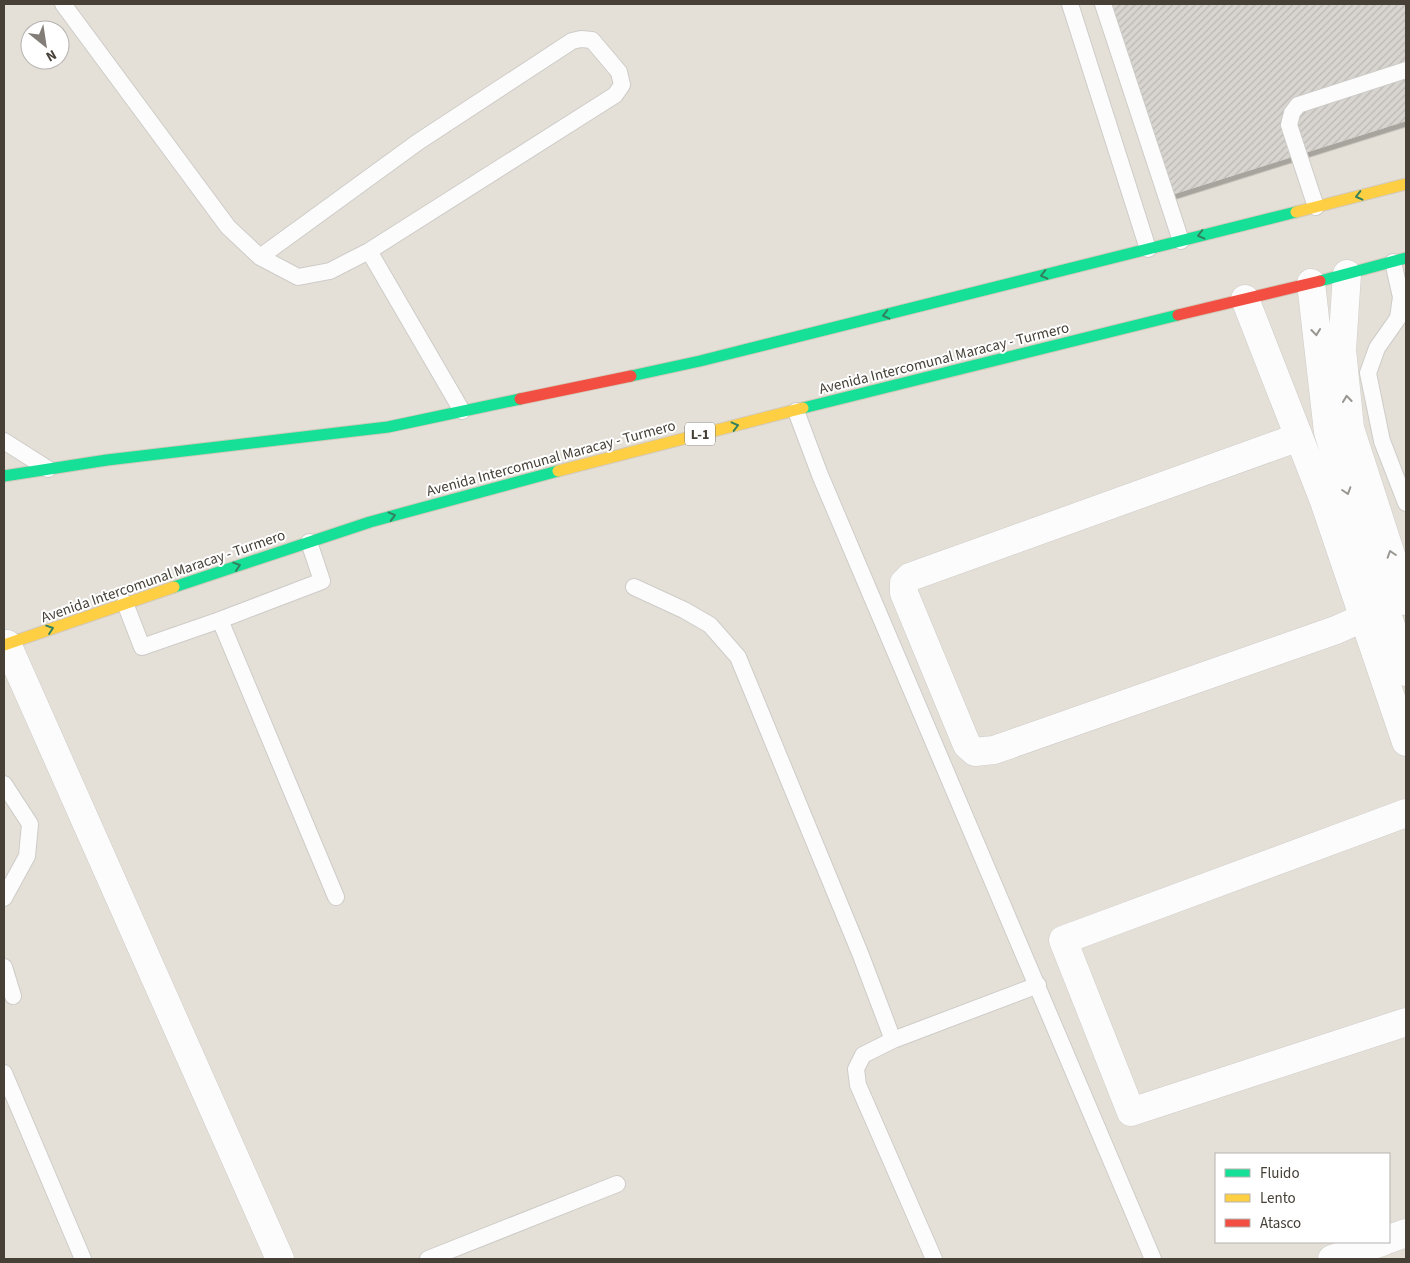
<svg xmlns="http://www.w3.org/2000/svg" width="1410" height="1263" viewBox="0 0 1410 1263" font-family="'Source Sans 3',sans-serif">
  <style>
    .residential { fill: #e4e0d8; fill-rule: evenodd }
    .building { fill: url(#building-hatch); filter: url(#shadow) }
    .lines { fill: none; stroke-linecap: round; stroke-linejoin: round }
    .lane-casing { stroke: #ceccc8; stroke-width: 18 }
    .street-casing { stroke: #ceccc8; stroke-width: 29 }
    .fast-casing { stroke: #d2c9b9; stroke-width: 13 }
    .slow-casing { stroke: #d2c9b9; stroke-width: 13 }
    .jam-casing { stroke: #d2c9b9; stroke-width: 13 }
    .lane { stroke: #fdfcfc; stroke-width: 16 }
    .street { stroke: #fdfcfc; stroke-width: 28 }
    .fast { stroke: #16e098; stroke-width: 11 }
    .slow { stroke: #ffcf43; stroke-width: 11 }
    .jam { stroke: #f24e42; stroke-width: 11 }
    .oneway { stroke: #33805e }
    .oneway2 { stroke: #989590 }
    .labels { text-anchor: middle; stroke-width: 4; stroke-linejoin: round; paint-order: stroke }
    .shield { fill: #fff; stroke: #7e7973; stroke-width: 1 }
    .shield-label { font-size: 14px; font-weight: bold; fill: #464037 }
    .street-label { font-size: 15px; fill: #464037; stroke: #fff }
  </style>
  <defs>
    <pattern id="building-hatch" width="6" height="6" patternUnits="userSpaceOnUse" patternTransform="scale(1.25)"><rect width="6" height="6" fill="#d8d5d1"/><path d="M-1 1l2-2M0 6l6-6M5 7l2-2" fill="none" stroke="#bbb8b4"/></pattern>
    <filter id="shadow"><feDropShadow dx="4.5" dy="4.5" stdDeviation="0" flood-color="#0004"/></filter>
  </defs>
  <rect width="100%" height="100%" fill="#f0eeeb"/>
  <path class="residential" d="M4,4H1406V1259H4ZM30,30H60V60H30ZM1216,1154H1389V1242H1216Z"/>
  <path class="building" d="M1112,4H1406V121L1171,195Z"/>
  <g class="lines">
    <defs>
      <path id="lane" d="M63,4L228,227L260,257L298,277L330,271L369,251L462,411
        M1070,4L1148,249
        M1103,4L1181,241
        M1316,207L1289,125L1292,113L1298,105L1406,70
        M260,257L418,142L572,41L581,39L592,40L619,72L622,85L615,95L369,251
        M1393,262L1401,297L1398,318L1377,348L1368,373L1382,441L1406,503
        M796,411L820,475L1153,1259
        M4,441L48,469
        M634,587L684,610L710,625L738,657L860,953L893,1040
        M125,603L142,647L220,620L322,581L309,542
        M220,620L336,897
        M4,784L30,824L27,856L4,898
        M4,967L13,996
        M4,1073L83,1259
        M428,1259L617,1184
        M934,1259L858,1085L856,1069L863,1055L893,1040L1038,985"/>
      <path id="street" d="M1347,274L1342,350L1350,428L1406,601
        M1311,283L1328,432L1406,672
        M1245,299L1324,501L1406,742
        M1299,437L910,577L904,583V593L967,745L975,752L994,750L1336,630L1365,617
        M7,644L280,1259
        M1406,813L1063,940L1131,1112L1406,1022
        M1389,1239L1406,1233
        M1332,1259L1382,1242"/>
      <path id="fast" d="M1320,281L1406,258
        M631,376L700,361L1296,212
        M803,408L1178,315
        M4,476L107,460L388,427L520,399
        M174,587L370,522L558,471"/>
      <path id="slow" d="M1296,212L1406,184
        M558,471L803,408
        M4,645L174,587"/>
      <path id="jam" d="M1178,315L1320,281
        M520,399L631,376"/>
    </defs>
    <use href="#lane" class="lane-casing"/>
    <use href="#street" class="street-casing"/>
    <use href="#fast" class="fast-casing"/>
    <use href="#slow" class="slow-casing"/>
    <use href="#jam" class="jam-casing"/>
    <use href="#lane" class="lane"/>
    <use href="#street" class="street"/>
    <use href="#fast" class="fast"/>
    <use href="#slow" class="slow"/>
    <use href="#jam" class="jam"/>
  </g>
  <defs><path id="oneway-chevron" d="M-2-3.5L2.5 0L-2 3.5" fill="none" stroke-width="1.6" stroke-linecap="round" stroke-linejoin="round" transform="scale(1.25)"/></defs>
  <g class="oneway">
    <use href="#oneway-chevron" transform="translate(1359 196) rotate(166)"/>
    <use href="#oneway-chevron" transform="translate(1201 235) rotate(166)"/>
    <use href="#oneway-chevron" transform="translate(1044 275) rotate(166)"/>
    <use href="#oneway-chevron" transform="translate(886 315) rotate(166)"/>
    <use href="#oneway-chevron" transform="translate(735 426) rotate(-14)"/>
    <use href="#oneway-chevron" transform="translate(392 516) rotate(-15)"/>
    <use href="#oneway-chevron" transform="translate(237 566) rotate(-18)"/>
    <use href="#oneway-chevron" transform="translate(50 629) rotate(-19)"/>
  </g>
  <g class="oneway2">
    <use href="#oneway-chevron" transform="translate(1316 332) rotate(84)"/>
    <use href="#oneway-chevron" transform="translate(1347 399) rotate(-96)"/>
    <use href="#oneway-chevron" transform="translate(1347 491) rotate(72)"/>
    <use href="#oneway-chevron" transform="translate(1391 554) rotate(-108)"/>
  </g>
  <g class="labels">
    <rect class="shield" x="685" y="422.5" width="30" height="23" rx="4"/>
    <g class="shield-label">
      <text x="700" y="439">L-1</text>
    </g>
    <g class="street-label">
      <text transform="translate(944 358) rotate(-14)" y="5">Avenida Intercomunal Maracay - Turmero</text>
      <text transform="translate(551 458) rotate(-15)" y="5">Avenida Intercomunal Maracay - Turmero</text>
      <text transform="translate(163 576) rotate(-19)" y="5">Avenida Intercomunal Maracay - Turmero</text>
    </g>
  </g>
  <rect width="1410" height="1263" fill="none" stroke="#464037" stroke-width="10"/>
  <rect x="1215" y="1153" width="175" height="90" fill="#ffffff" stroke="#b5b3af"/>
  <rect x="1225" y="1169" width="25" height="8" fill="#16e098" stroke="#b5b3af"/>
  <text x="1260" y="1178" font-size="15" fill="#464037">Fluido</text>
  <rect x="1225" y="1194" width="25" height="8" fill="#ffcf43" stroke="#b5b3af"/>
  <text x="1260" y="1203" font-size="15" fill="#464037">Lento</text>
  <rect x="1225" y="1219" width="25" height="8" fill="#f24e42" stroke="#b5b3af"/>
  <text x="1260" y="1228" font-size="15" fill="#464037">Atasco</text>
  <g transform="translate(45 45) rotate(150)"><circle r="24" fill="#ffffff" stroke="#b5b3af"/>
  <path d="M0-4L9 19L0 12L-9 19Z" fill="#827d76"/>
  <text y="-8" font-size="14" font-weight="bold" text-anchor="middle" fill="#464037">N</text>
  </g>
</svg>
